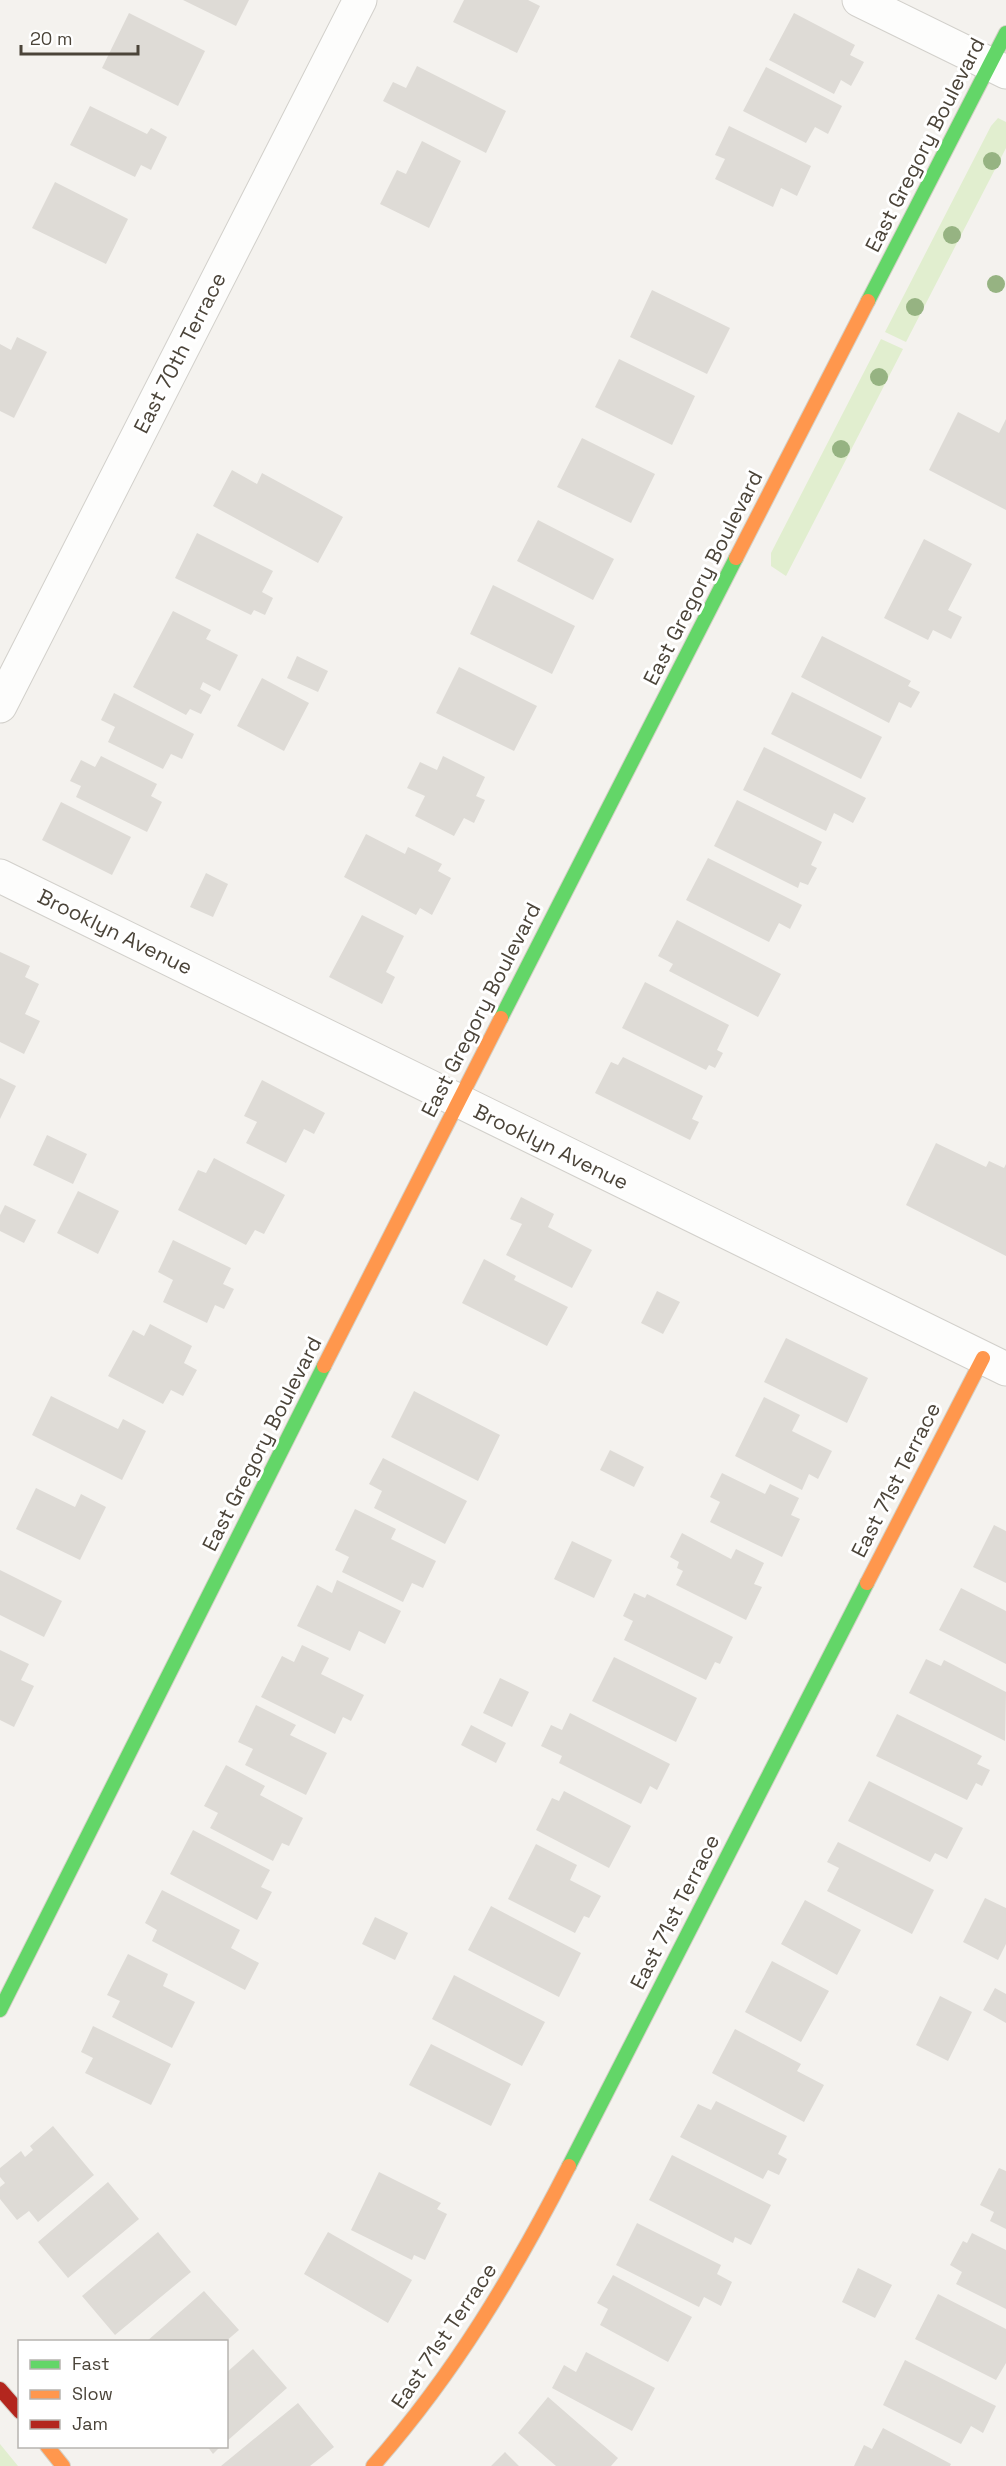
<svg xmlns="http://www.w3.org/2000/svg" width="1006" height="2466" viewBox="0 0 1006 2466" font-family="'Space Grotesk',sans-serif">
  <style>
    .green { fill: #e1eecf }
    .building { fill: #dedbd6 }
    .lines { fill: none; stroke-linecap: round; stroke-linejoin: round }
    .street-casing { stroke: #d2d0cb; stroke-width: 35 }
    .fast-casing { stroke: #d3cfc5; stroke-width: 16 }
    .slow-casing { stroke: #d3cfc5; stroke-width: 16 }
    .jam-casing { stroke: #d3cfc5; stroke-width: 16 }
    .street { stroke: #fdfdfc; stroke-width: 33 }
    .fast { stroke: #63d668; stroke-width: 14 }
    .slow { stroke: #ff974d; stroke-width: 14 }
    .jam { stroke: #b3261e; stroke-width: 14 }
    .tree { fill: #96b382 }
    .labels { text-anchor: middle; stroke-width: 6; stroke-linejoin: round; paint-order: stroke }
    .street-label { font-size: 21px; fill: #4b4439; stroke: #fff }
  </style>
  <rect width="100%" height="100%" fill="#f4f2ee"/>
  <path class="green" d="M998,118L1006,122V148L906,342L885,332L991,126Z
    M881,339L903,349L786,576L771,566V553Z
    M0,2444L18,2466H0Z"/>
  <path class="building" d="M183,0H249L236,26Z
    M464,0H528L540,6L517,53L453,22Z
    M129,13L205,51L178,106L102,68Z
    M794,13L855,45L850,55L864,62L851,86L841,80L834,94L769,60Z
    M417,66L506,111L486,153L383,101L393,82L406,88Z
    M766,67L842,106L828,134L815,127L806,143L743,111Z
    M90,106L147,134L151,128L167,137L151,170L141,165L135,177L70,145Z
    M729,126L811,166L797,196L781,188L773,207L715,179L725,159L715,155Z
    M422,141L461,161L429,228L380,204L397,170L406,174Z
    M55,182L128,219L106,264L32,228Z
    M652,290L730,328L707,374L630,337Z
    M17,337L47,352L14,418L0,411V344L11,350Z
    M619,359L695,396L672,445L595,407Z
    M958,412L999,433L1006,419V510L929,470Z
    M582,438L655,474L631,523L557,487Z
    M232,470L257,484L262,473L343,517L318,563L213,506Z
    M538,520L614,559L593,600L517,561Z
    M197,533L273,571L262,592L273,598L265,615L254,610L251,615L175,578Z
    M924,539L972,564L948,610L962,617L951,639L933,630L928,640L884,618Z
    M493,585L575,626L552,674L470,634Z
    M173,611L211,630L206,639L238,655L220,691L203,682L200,689L211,695L201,714L190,709L186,715L133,687Z
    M822,636L911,681L908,686L920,692L911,708L899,702L889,723L801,677Z
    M297,656L328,671L318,692L287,678Z
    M459,667L537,706L514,751L436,713Z
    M262,678L309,703L284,751L237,726Z
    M792,692L882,737L861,779L771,734Z
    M114,693L194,734L182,759L171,754L163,769L108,742L115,727L101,720Z
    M764,747L866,798L853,823L834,813L826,831L743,790Z
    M101,756L157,784L151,796L162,802L147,832L76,797L81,786L70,781L81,760L95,767Z
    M443,756L485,777L476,796L485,800L474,823L464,818L454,836L415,816L425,796L407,788L420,762L437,770Z
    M737,800L822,842L811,865L817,868L808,885L800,882L798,888L714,846Z
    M61,802L131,837L112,875L42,840Z
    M366,834L405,854L408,847L442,864L438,871L451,878L432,915L420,908L416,915L344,877Z
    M708,858L802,905L790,929L779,923L769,942L686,900Z
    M206,873L228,884L213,917L190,907Z
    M362,915L404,936L386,972L395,977L382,1004L329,977Z
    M677,920L781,974L758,1017L669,971L673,964L658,956Z
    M0,952L30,966L25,977L39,984L25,1014L40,1021L24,1054L0,1042Z
    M645,982L729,1025L717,1050L723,1053L715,1068L709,1065L706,1070L622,1028Z
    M623,1057L703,1096L692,1119L699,1122L690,1140L595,1093L611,1062L618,1065Z
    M0,1078L16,1086L0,1119Z
    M262,1080L325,1113L314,1134L304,1129L286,1163L246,1143L257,1122L244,1116Z
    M47,1135L87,1154L73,1184L33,1165Z
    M936,1143L986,1167L989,1161L1004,1168L1006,1164V1256L906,1205Z
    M214,1158L285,1195L264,1234L255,1230L246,1245L178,1210L198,1170L206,1173Z
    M78,1191L119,1211L98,1254L57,1233Z
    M521,1197L554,1214L548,1227L592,1250L572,1288L506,1255L522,1224L510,1219Z
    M5,1205L36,1220L24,1243L0,1231V1215Z
    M173,1240L231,1268L223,1284L234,1289L224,1309L215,1305L207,1323L163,1302L173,1280L158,1272Z
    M484,1259L516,1276L514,1280L568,1307L547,1346L462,1303Z
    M657,1291L680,1302L663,1334L641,1323Z
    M150,1324L192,1346L184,1363L197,1370L183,1396L171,1390L163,1404L108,1376L133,1330L144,1336Z
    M786,1338L868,1378L847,1423L764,1382Z
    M414,1391L500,1435L478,1481L391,1437Z
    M51,1396L118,1429L123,1419L146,1431L122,1480L32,1435Z
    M764,1397L800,1415L792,1431L832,1451L818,1479L809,1474L802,1490L735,1456Z
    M610,1450L644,1467L634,1487L600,1470Z
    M383,1458L467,1501L445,1544L374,1508L382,1491L369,1484Z
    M722,1473L765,1494L770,1484L799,1498L791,1515L800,1519L782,1557L710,1522L720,1502L710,1497Z
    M36,1488L75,1507L81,1494L106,1507L80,1560L16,1529Z
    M355,1509L396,1529L391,1539L436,1561L423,1588L412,1583L403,1602L342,1572L349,1557L335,1550Z
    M994,1525L1006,1531V1583L973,1567Z
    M682,1533L731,1559L736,1549L764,1563L754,1584L762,1587L746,1620L676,1585L683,1571L677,1568L679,1562L670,1557Z
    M572,1541L612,1560L594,1598L554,1579Z
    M0,1570L62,1601L44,1637L0,1615Z
    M337,1580L401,1611L385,1644L359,1631L350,1651L297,1626L317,1585L332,1593Z
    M961,1588L1006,1611V1664L939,1630Z
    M634,1593L645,1598L647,1594L733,1637L720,1664L715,1662L706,1680L624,1640L633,1621L623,1616Z
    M302,1645L329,1658L321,1674L364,1695L351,1721L343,1717L335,1734L261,1697L282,1656L294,1662Z
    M0,1650L29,1664L21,1680L34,1686L14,1727L0,1720Z
    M614,1657L697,1698L676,1742L592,1701Z
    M926,1659L941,1666L944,1660L1006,1692L1005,1741L909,1693Z
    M500,1678L529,1692L512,1727L483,1713Z
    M256,1705L296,1725L290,1735L327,1753L306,1795L245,1765L253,1749L238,1742Z
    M570,1713L670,1764L657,1790L650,1786L641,1804L559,1763L562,1756L541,1746L551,1725L562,1730Z
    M897,1714L982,1756L977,1764L990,1770L982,1786L976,1783L967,1800L876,1756Z
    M471,1725L506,1743L496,1763L461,1745Z
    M226,1765L265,1786L260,1795L303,1818L289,1846L282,1843L273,1861L210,1828L218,1813L204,1806Z
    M869,1781L963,1828L947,1859L935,1853L930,1862L848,1821Z
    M564,1791L631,1826L609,1868L536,1830L552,1798L559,1801Z
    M193,1830L270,1870L261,1887L272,1892L257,1920L170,1874Z
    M838,1842L934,1890L912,1934L827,1891L839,1868L827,1862Z
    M536,1844L577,1865L570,1880L601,1896L589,1918L584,1916L575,1933L508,1899Z
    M162,1890L240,1930L231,1948L259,1963L245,1990L152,1941L157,1930L145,1923Z
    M985,1898L1006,1908V1944L998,1960L963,1942Z
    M805,1900L861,1930L837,1975L781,1944Z
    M491,1906L581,1953L559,1997L468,1950Z
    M375,1917L408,1933L395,1960L362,1944Z
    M128,1954L168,1974L163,1986L195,2002L172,2048L112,2017L120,2001L107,1995Z
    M772,1961L829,1991L801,2042L745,2012Z
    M454,1975L545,2022L522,2066L432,2019Z
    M995,1988L1006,1994V2023L983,2010Z
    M940,1996L972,2012L948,2061L916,2045Z
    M93,2026L171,2064L151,2105L85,2073L93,2058L81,2052Z
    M735,2029L801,2064L797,2071L824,2085L804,2122L712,2073Z
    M431,2044L511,2084L491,2126L409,2085Z
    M716,2101L787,2136L778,2154L787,2159L779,2175L768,2170L763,2179L680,2137L698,2104L711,2110Z
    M53,2126L94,2175L38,2222L29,2211L17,2220L0,2199V2187L5,2183L0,2177V2168L21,2151L25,2157L33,2150L30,2146Z
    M672,2155L771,2205L751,2245L735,2237L733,2243L649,2200Z
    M999,2168L1006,2171V2229L990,2221L994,2212L980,2205Z
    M379,2172L441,2203L437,2209L447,2214L425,2260L414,2255L412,2260L351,2230Z
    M108,2182L139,2219L68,2278L38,2242Z
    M637,2223L721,2265L717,2274L732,2282L721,2306L704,2297L699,2307L616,2265Z
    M158,2232L191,2272L115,2335L82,2296Z
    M328,2232L412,2280L388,2323L304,2274Z
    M972,2233L1006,2250V2309L956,2284L962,2272L950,2265L963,2241L967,2243Z
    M858,2268L892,2285L875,2318L842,2302Z
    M613,2275L692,2317L668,2362L600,2325L608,2309L597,2303Z
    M204,2291L239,2330L225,2342H146Z
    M938,2294L1006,2329V2363L996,2380L915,2339Z
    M253,2349L287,2388L226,2442V2373Z
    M586,2352L655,2388L632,2431L552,2388L564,2365L576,2372Z
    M905,2360L996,2406L983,2433L971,2426L961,2444L883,2405Z
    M548,2397L618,2458L611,2466H556L518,2433Z
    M298,2403L334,2447L310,2466H221Z
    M883,2428L951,2464L950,2466H854L864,2445L872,2449Z
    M207,2446H221L213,2454Z
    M505,2452L519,2466H491Z"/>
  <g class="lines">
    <defs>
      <path id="street" d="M859,0L1006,72
        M0,706L360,0
        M0,876L1006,1369"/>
      <path id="fast" d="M868,301L1006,33
        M501,1018L736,558
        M0,2010L324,1366
        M569,2166L867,1583"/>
      <path id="slow" d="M736,558L868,301
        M324,1366L501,1018
        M867,1583L983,1358
        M47,2446L63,2466
        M373,2466C455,2373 513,2275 569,2166"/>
      <path id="jam" d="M0,2389L20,2412"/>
    </defs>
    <use href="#street" class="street-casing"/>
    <use href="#fast" class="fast-casing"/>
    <use href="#slow" class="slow-casing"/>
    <use href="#jam" class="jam-casing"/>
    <use href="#street" class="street"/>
    <use href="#fast" class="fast"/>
    <use href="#slow" class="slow"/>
    <use href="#jam" class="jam"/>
  </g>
  <g class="tree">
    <circle cx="992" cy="161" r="9"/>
    <circle cx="952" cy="235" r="9"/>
    <circle cx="996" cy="284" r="9"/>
    <circle cx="915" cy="307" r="9"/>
    <circle cx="879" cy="377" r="9"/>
    <circle cx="841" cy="449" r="9"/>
  </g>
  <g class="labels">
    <g class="street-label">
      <text transform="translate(925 145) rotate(-63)" y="7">East Gregory Boulevard</text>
      <text transform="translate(180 353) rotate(-63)" y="7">East 70th Terrace</text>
      <text transform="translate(703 578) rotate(-63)" y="7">East Gregory Boulevard</text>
      <text transform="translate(115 932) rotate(26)" y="7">Brooklyn Avenue</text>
      <text transform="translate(481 1010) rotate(-63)" y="7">East Gregory Boulevard</text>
      <text transform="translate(551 1147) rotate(26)" y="7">Brooklyn Avenue</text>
      <text transform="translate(262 1444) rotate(-63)" y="7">East Gregory Boulevard</text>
      <text transform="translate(896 1480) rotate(-63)" y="7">East 71st Terrace</text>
      <text transform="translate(675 1912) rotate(-63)" y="7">East 71st Terrace</text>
      <text transform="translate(444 2336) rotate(-56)" y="7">East 71st Terrace</text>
    </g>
  </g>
  <rect x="18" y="2340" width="210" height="108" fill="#ffffff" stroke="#b7b4b0" stroke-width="1.5"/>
  <rect x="30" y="2360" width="30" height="9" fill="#63d668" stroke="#b7b4b0" stroke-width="1.5"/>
  <text x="72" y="2370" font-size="18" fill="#4b4439">Fast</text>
  <rect x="30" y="2390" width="30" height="9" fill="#ff974d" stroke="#b7b4b0" stroke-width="1.5"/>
  <text x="72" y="2400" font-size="18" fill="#4b4439">Slow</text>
  <rect x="30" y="2420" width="30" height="9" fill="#b3261e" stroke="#b7b4b0" stroke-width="1.5"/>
  <text x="72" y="2430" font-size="18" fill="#4b4439">Jam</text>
  <path d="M21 45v9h117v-9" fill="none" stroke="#4b4439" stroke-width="3"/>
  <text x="30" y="45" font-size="18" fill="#4b4439" stroke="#ffffff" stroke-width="4.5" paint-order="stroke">20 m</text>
</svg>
